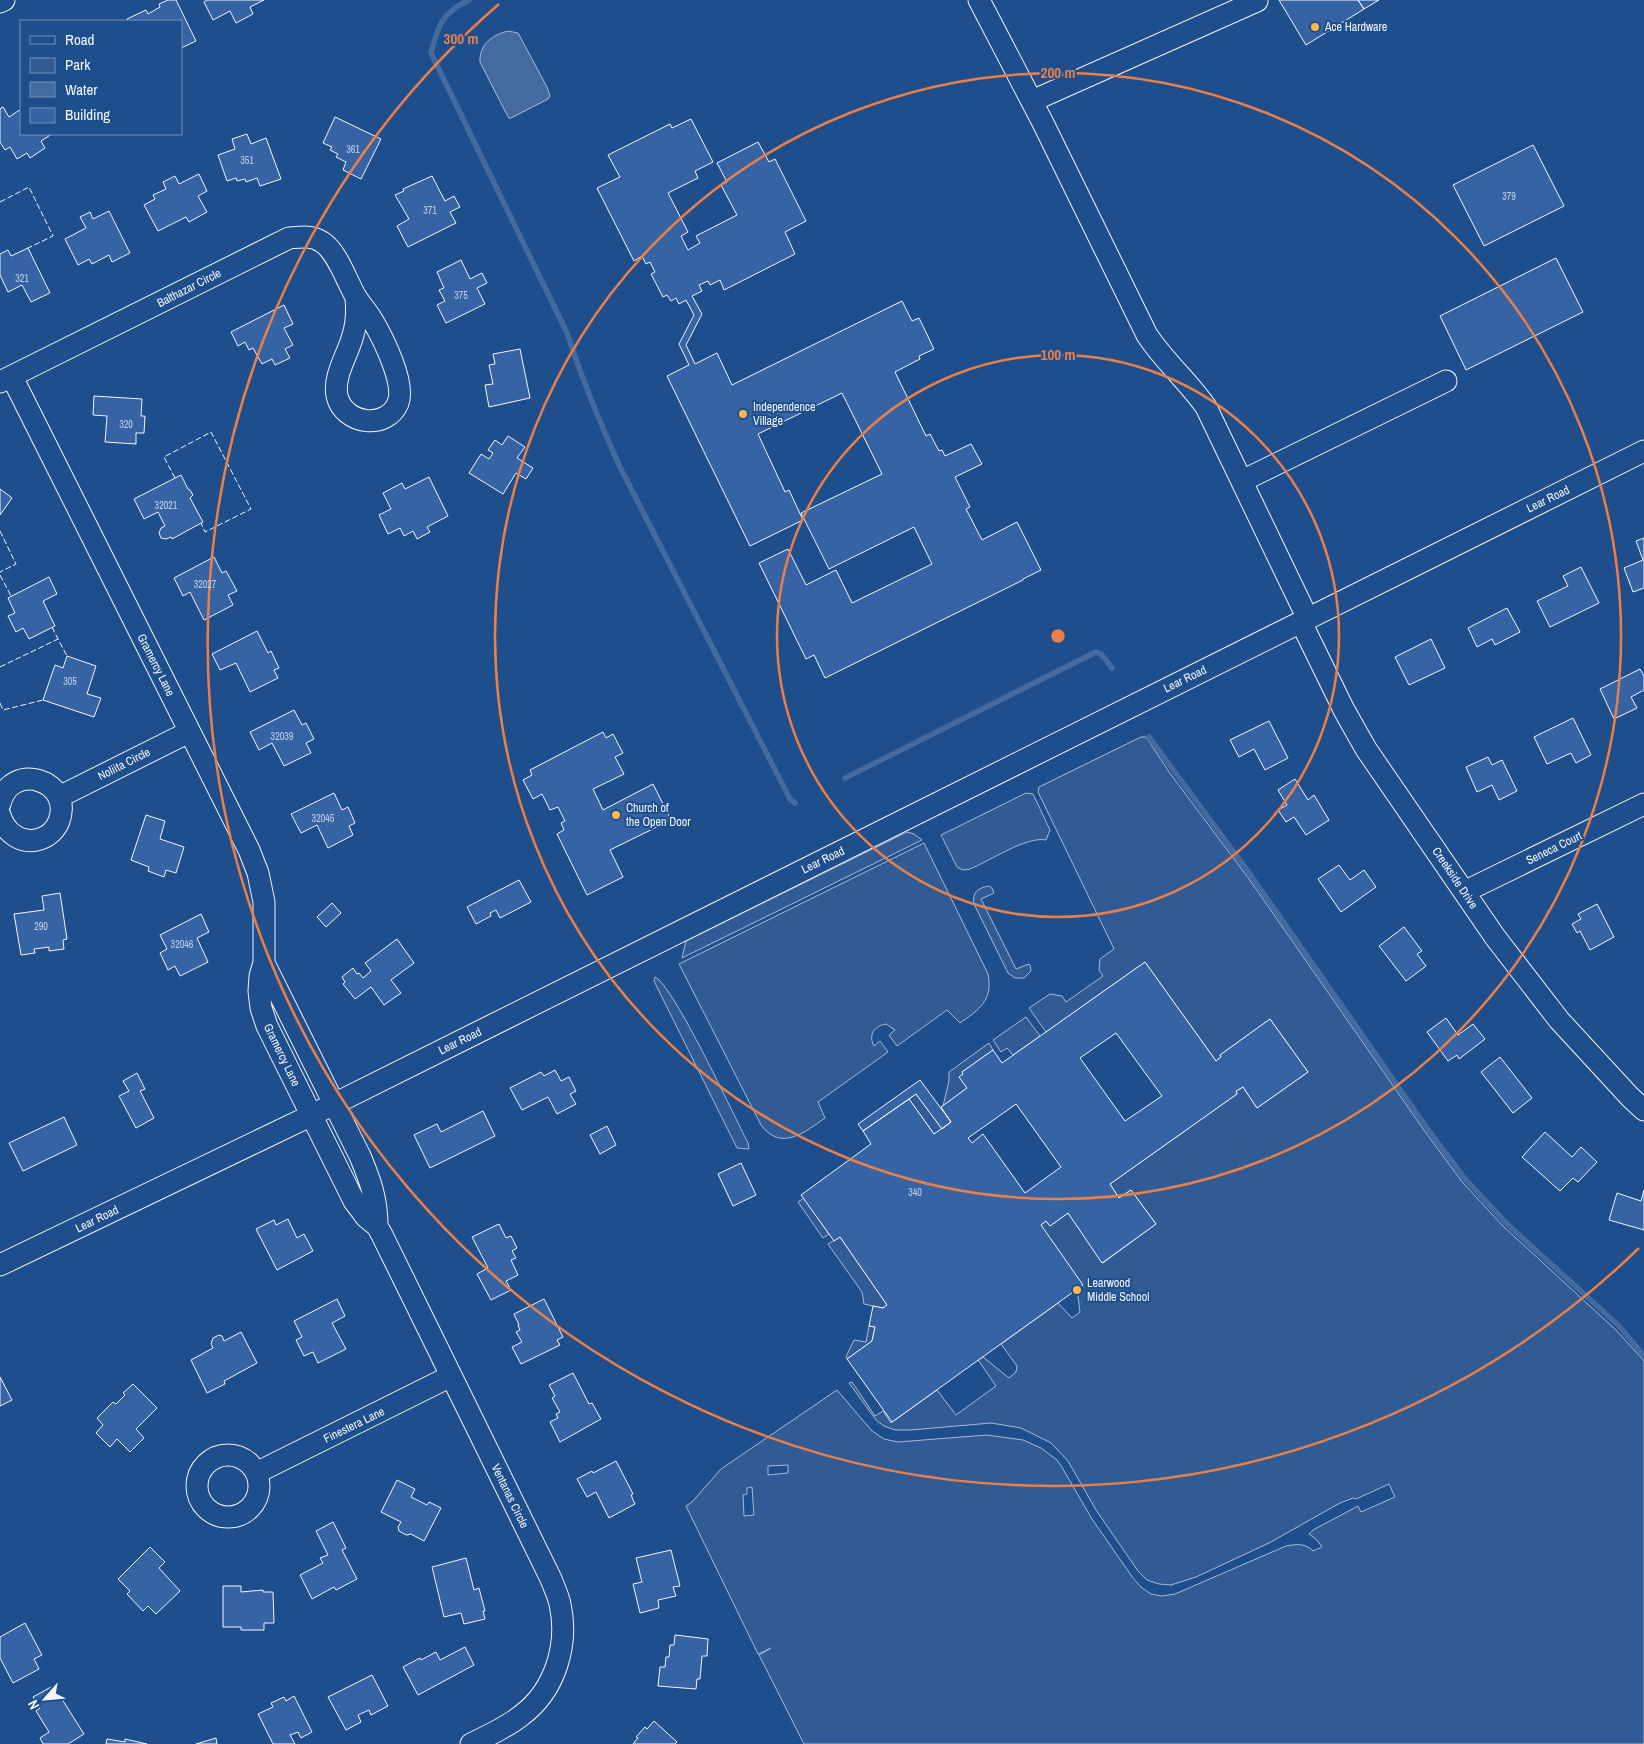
<svg xmlns="http://www.w3.org/2000/svg" width="1644" height="1744" viewBox="0 0 1644 1744" font-family="'Archivo Narrow',sans-serif">
  <style>
    .green { fill: #305b95; stroke: #a8bbd7; fill-rule: evenodd }
    .water { fill: #446ba0; stroke: #a8bbd7 }
    .lines { fill: none; stroke-linecap: round; stroke-linejoin: round }
    .stream { stroke: #446ba0; stroke-width: 5.5 }
    .building { fill: #3563a3; stroke: #f2f6ff; fill-rule: evenodd }
    .minor-casing { stroke: #f2f6ff; stroke-width: 23 }
    .minor { stroke: #1f4e8c; stroke-width: 21 }
    .fence { stroke: #f2f6ff; stroke-width: 1; stroke-dasharray: 6 2.5; stroke-linecap: butt }
    .ring { fill: none; stroke: #ea8049; stroke-width: 2.5 }
    .poi-dot { fill: #ffb74d; stroke: #1f4e8c; stroke-width: 2 }
    .labels { text-anchor: middle; stroke-width: 4; stroke-linejoin: round; paint-order: stroke }
    .number-label { font-size: 10px; fill: #c3d1e8 }
    .poi-label { font-size: 12px; fill: #f2f6ff; stroke: #1f4e8c; text-anchor: start }
    .street-label { font-size: 12px; fill: #f2f6ff; stroke: #1f4e8c }
    .centre { fill: #ea8049; stroke: #1f4e8c; stroke-width: 2.5 }
    .ring-label { font-size: 15px; text-anchor: middle; font-weight: bold; fill: #ea8049; stroke: #1f4e8c; stroke-width: 4; stroke-linejoin: round; paint-order: stroke }
  </style>
  <rect width="100%" height="100%" fill="#1f4e8c"/>
  <path class="green" d="M1141,737H1146L1169,772L1249,879L1426,1133L1463,1183L1504,1227L1616,1330L1644,1361V1744H804L759,1655L771,1648L758,1654L686,1506L692,1502L721,1469L837,1390L872,1431L884,1439L898,1442L987,1435L1023,1440L1041,1448L1057,1460L1063,1469L1092,1519L1133,1578L1142,1588L1151,1594L1162,1596L1175,1594L1286,1546C1297,1544 1305,1543 1313,1551L1322,1547L1317,1540L1309,1534L1313,1530L1358,1506L1361,1512L1395,1497L1389,1484L1356,1499L1353,1498L1340,1503L1269,1543L1196,1577L1171,1585L1159,1584L1147,1580L1138,1571L1096,1510L1068,1461L1051,1443L1021,1428L991,1423L911,1430H895L884,1426L876,1420L849,1383L852,1382L875,1416L883,1411L891,1423L937,1390L956,1415L996,1386L978,1360L983,1357L1009,1378L1016,1372L1017,1366L1001,1344L1058,1303L1072,1318L1080,1312L1077,1289L1041,1225L1046,1221L1050,1226L1068,1213L1103,1263L1156,1224L1131,1190L1119,1198L1110,1184L1237,1094L1236,1091L1243,1087L1257,1108L1308,1072L1270,1019L1220,1055L1221,1057L1216,1061L1145,962L1046,1032L1029,1008L1050,994L1062,996L1066,1002L1103,976L1099,970L1100,959L1114,949L1038,792L1039,787ZM788,1465V1473L768,1475V1466ZM752,1487L754,1515L744,1516L743,1495L747,1494V1488Z
    M1026,793L1033,794L1050,830L1046,840C1026,836 990,861 970,869L963,870L957,867L941,835Z
    M907,832L914,834L922,840L682,958L686,941Z
    M924,843L988,974C993,1000 980,1009 960,1023L947,1010L897,1046L889,1035L895,1030L886,1024C874,1026 868,1035 874,1046L880,1041L888,1052L818,1102L825,1118C805,1132 781,1152 761,1125L679,964Z
    M989,886L992,888L994,893L981,899L1016,969L1029,964L1030,965L1031,971L1024,978H1015L1008,973L974,904C972,892 978,888 989,886Z
    M655,977C674,986 734,1116 748,1143L749,1149L737,1148L654,981Z
    M1026,1017L1040,1036L1013,1055L1007,1048L1001,1052L993,1040Z
    M989,1043L993,1050L962,1072L963,1074L960,1077L967,1088L943,1106L949,1081V1072Z
    M916,1094L942,1129L934,1134L909,1099Z
    M804,1198L829,1234L823,1238L798,1202Z
    M840,1237L887,1305L883,1308L864,1304L862,1292L828,1244Z
    M869,1326L875,1327L872,1341L847,1359L846,1357L854,1340L866,1342Z"/>
  <path class="water" d="M508,31L518,33L547,87L550,96L548,99L511,118H509L506,113L480,62C479,45 492,35 508,31Z"/>
  <g class="lines">
    <path class="stream" d="M469,0C442,13 438,25 431,53L567,333C582,379 600,423 620,467L790,799L795,803
      M1149,737L1252,877L1429,1131L1465,1179L1507,1224L1618,1325L1644,1356
      M845,778L1096,652L1102,655L1112,668"/>
  </g>
  <path class="building" d="M168,0H176L196,41L181,48V21H128L127,19L146,10L148,14L160,7L159,4Z
    M207,0H264L250,7L253,14L236,23L230,11L213,20L204,2Z
    M1279,0H1358L1364,9L1306,45Z
    M1358,0H1379L1364,9Z
    M3,107L9,117L21,109V134H52L41,141L45,148L30,158L27,153L17,159L10,147L5,150L0,142V109Z
    M335,117L381,139L361,179L343,170L346,162L336,157L338,154L330,150L332,147L323,143Z
    M691,119L713,162L695,171L698,178L668,193L688,232L681,236L688,250L700,243L696,236L737,215L721,185L727,182L717,163L758,142L769,162L775,159L806,221L785,232L795,254L724,290L720,280L710,285L708,281L699,285L702,291L692,296L702,314L686,345L695,364L717,353L732,385L902,301L912,321L919,318L934,349L919,356L920,359L895,372L926,436L930,434L939,451L942,450L945,456L971,444L982,464L955,477L970,507L966,509L982,540L1017,522L1041,570L1023,579V580L825,678L814,655L806,659L759,563L788,549L806,585L836,570L852,603L932,564L914,527L829,569L801,513L882,474L842,393L758,434L785,492L789,490L803,520L750,546L667,376L689,365L679,344L694,315L686,300L679,304L676,298L671,301L667,295L663,297L651,274L655,272L650,262L646,264L642,256L634,261L597,188L620,177L608,155L670,124L672,128Z
    M247,134L251,144L266,138L281,179L260,186L257,178L246,182L245,179L237,181L236,178L227,181L218,155L235,149L232,139Z
    M1533,145L1564,206L1484,246L1453,185Z
    M199,174L207,191L198,196L207,212L189,222L186,217L158,231L144,205L155,199L153,195L166,189L163,182L175,176L179,184Z
    M432,176L445,201L454,196L460,207L450,212L456,223L408,247L397,226L409,219L395,195L404,191L403,189Z
    M109,211L130,253L112,262L109,255L92,264L89,259L78,265L65,239L86,228L80,217L90,212L93,219Z
    M28,248L50,293L31,302L22,285L8,292L0,275V254L8,250L11,256Z
    M1556,258L1583,312L1466,370L1440,316Z
    M461,260L470,279L482,273L487,283L477,288L485,304L446,323L437,305L445,301L439,290L444,288L437,272Z
    M284,305L293,324L284,328L293,345L285,349L290,358L275,365L272,359L262,364L253,348L249,350L245,342L238,346L231,332Z
    M520,349L530,398L489,407L485,385L493,384L489,365L495,364L493,354Z
    M94,396L142,399L141,416H145L144,433H136V444L105,442L107,416L93,415Z
    M508,436L525,447L517,458L533,468L526,479L516,473L503,494L469,473L481,454L489,459L493,453L488,450L495,440L502,445Z
    M181,475L188,489L190,490L193,495L190,498L203,522L172,539L171,537L166,539L161,538L159,533L161,528L165,526L158,512L144,519L134,499Z
    M429,477L448,516L427,527L430,532L417,539L413,531L404,536L400,528L388,534L379,515L391,509L383,493L402,483L405,489Z
    M0,489L12,498L0,515Z
    M1644,538V588L1633,592L1624,568L1643,560L1636,541Z
    M214,557L222,573L226,571L237,591L228,595L233,605L204,620L190,592L183,596L174,578Z
    M1581,567L1599,603L1550,627L1537,601L1568,586L1563,576Z
    M49,577L57,594L43,601L55,626L29,639L23,628L16,632L8,616L15,613L8,598Z
    M1507,608L1520,632L1495,645L1492,639L1477,647L1468,628Z
    M257,631L268,653L271,651L279,668L274,670L278,678L250,692L236,663L220,670L212,654Z
    M1431,639L1445,668L1409,685L1395,657Z
    M67,656L96,666L87,694L101,698L94,717L43,700L55,665L63,668Z
    M1640,669L1644,676V690L1631,697L1637,708L1614,719L1600,689Z
    M294,710L302,725L306,723L314,739L306,743L311,753L284,766L272,743L259,750L250,732Z
    M1573,718L1591,755L1576,763L1571,753L1547,764L1534,737Z
    M1269,721L1288,758L1265,770L1254,749L1239,757L1230,740Z
    M603,732L606,738L613,734L623,753L615,757L624,774L593,789L603,810L653,784L671,820L610,850L623,877L587,895L557,834L564,830L561,823L565,821L558,807L550,810L542,794L533,799L523,780L532,775L530,770Z
    M1488,757L1492,765L1502,760L1517,791L1499,800L1492,785L1477,792L1466,767Z
    M1295,779L1308,800L1314,795L1329,820L1306,835L1294,817L1286,822L1278,810L1287,805L1278,790Z
    M334,793L342,810L348,807L355,823L349,826L353,835L328,848L317,825L301,833L291,814Z
    M146,815L165,821L160,839L184,847L176,873L166,870L164,877L148,871L149,867L131,860Z
    M1339,865L1350,880L1364,870L1376,887L1341,912L1318,879Z
    M519,880L531,902L500,918L496,910L490,913L491,916L476,924L467,907Z
    M60,893L67,939L63,940L64,949L49,951V947L34,949L35,953L21,955L14,914L44,910L42,896Z
    M332,903L341,913L326,927L317,917Z
    M1597,904L1614,937L1590,950L1580,931L1577,933L1572,924L1581,919L1578,914Z
    M201,914L209,932L197,938L208,962L180,976L175,966L168,970L160,953L167,949L160,935Z
    M1404,927L1422,951L1417,954L1426,966L1406,981L1379,946Z
    M397,939L414,963L391,980L401,993L384,1005L371,987L355,999L343,984L345,982L342,977L353,968L357,974L359,973L363,978L371,971L365,963Z
    M1145,962L1216,1061L1221,1057L1220,1055L1270,1019L1308,1072L1257,1108L1243,1087L1236,1091L1237,1094L1110,1184L1119,1198L1131,1190L1156,1224L1102,1263L1068,1213L1050,1226L1046,1221L1041,1225L1083,1285L892,1422L847,1359L872,1341L875,1327L869,1326L873,1306L883,1308L887,1305L840,1237L834,1241L801,1195L871,1144L863,1131L909,1099L934,1134L951,1122L941,1107L967,1088L959,1077L963,1074L962,1072L993,1050L1002,1063ZM1116,1033L1162,1096L1125,1121L1080,1058ZM1016,1104L1061,1167L1025,1193L983,1134L972,1143L968,1138Z
    M1446,1018L1458,1035L1473,1024L1485,1039L1459,1059L1457,1055L1448,1061L1427,1032Z
    M1500,1057L1532,1098L1513,1113L1481,1072Z
    M555,1070L561,1081L569,1077L576,1091L570,1094L576,1104L557,1114L548,1097L522,1110L510,1088L541,1072L544,1076Z
    M137,1073L145,1089L140,1091L154,1118L136,1128L119,1096L129,1091L123,1081Z
    M920,1080L951,1122L942,1129L916,1094L863,1131L858,1124Z
    M483,1111L495,1136L430,1168L414,1135L437,1124L441,1132Z
    M64,1117L77,1145L23,1171L9,1143Z
    M607,1126L616,1145L600,1154L590,1135Z
    M1545,1132L1572,1157L1581,1147L1597,1162L1578,1182L1573,1178L1560,1191L1522,1157Z
    M741,1163L756,1195L733,1206L718,1174Z
    M1644,1190V1230L1609,1220L1617,1193L1641,1201Z
    M288,1219L297,1238L304,1234L313,1251L277,1270L256,1229L274,1220L276,1225Z
    M499,1224L506,1238L511,1236L517,1248L512,1251L516,1258L511,1260L518,1275L506,1281L511,1290L491,1300L477,1274L488,1268L472,1237Z
    M337,1299L345,1316L332,1323L346,1349L318,1363L313,1352L304,1356L296,1340L302,1337L294,1321Z
    M544,1299L563,1337L557,1340L560,1345L521,1364L512,1347L522,1342L516,1332L520,1330L518,1325H519L514,1314Z
    M241,1332L257,1363L224,1381L225,1384L207,1393L191,1360L213,1348L211,1344L213,1338L219,1335L222,1336L224,1341Z
    M573,1373L589,1404L592,1403L601,1419L560,1442L550,1422L558,1418L556,1414L560,1412L552,1398L555,1396L549,1385Z
    M0,1377L12,1400L0,1406Z
    M133,1384L157,1408L136,1429L144,1438L130,1452L117,1439L110,1447L96,1433L103,1425L97,1418L113,1402L116,1404L125,1395L123,1393Z
    M616,1461L633,1494L631,1495L635,1504L609,1518L596,1492L587,1497L577,1479L592,1471L593,1473Z
    M397,1480L415,1489L411,1497L427,1505L429,1502L441,1508L424,1541L411,1534L406,1535L399,1531L398,1527L401,1522L381,1512Z
    M333,1522L346,1548L342,1550L357,1579L336,1590L334,1587L312,1599L300,1575L323,1563L320,1558L328,1555L316,1531Z
    M150,1547L165,1562L159,1568L180,1591L156,1614L148,1606L143,1611L127,1594L130,1591L118,1579Z
    M671,1550L680,1586L673,1587L676,1596L658,1600L659,1608L640,1613L633,1584L642,1582L636,1558Z
    M466,1558L474,1590L479,1588L485,1611H483L485,1619L464,1624L461,1613L444,1617L432,1567Z
    M223,1586H241V1592L263,1590V1592H273L274,1623H264V1630H241V1627H223Z
    M25,1623L42,1655L34,1659L39,1669L13,1683L0,1658V1637Z
    M675,1635L708,1639L707,1656H702L700,1679H697L696,1689L658,1686L660,1667H665L666,1657H669L670,1645H674Z
    M465,1647L474,1665L418,1695L403,1667L420,1658L421,1660L436,1652L440,1660Z
    M372,1675L388,1706L371,1715L369,1710L358,1715L361,1722L346,1730L328,1697Z
    M51,1687L58,1698L60,1696L84,1734L68,1744H43L40,1738L49,1732L36,1711L40,1708L33,1697Z
    M294,1696L312,1732L301,1738L298,1732L290,1735L295,1744H273L258,1714L273,1707L271,1703L284,1697L286,1701Z
    M654,1721L677,1742L675,1744H633L638,1738L636,1737L645,1727L647,1729Z
    M216,1738L217,1744H196Z
    M107,1739L125,1742V1739L147,1744H106Z"/>
  <g class="lines">
    <defs>
      <path id="minor" d="M979,0L1043,123L1147,335C1164,361 1188,381 1206,407L1308,619
        M0,2L4,0
        M1032,101L1257,1
        M12,377L249,850L258,873L264,902V963L260,976L259,991L261,1008L267,1026L354,1201L366,1217L377,1226L382,1235L551,1579C554,1587 558,1595 560,1604C569,1645 555,1690 522,1715C506,1728 489,1735 471,1744
        M0,382L289,238C301,237 312,235 322,242C337,251 347,282 356,297C360,304 367,311 371,318C382,336 406,383 398,403C387,430 344,425 337,396C333,375 348,355 353,335C357,323 357,310 356,297
        M1242,481L1446,381
        M1301,622L1344,710L1366,749L1495,937L1559,1020L1630,1097L1644,1110
        M59,797L189,732
        M0,804C10,760 74,780 59,821C56,829 49,836 40,839C22,845 5,833 0,815
        M1464,892L1644,804
        M264,963L360,1156C370,1180 377,1198 377,1226
        M0,1265L312,1115L1644,451
        M197 1486a31 31 0 1 1 62 0a31 31 0 1 1-62 0Z
        M256,1473L451,1376"/>
    </defs>
    <use href="#minor" class="minor-casing"/>
    <use href="#minor" class="minor"/>
    <path class="fence" d="M0,202L29,187L53,236L28,248
      M175,478L164,457L211,432L251,509L205,532L201,523
      M0,531L16,564L0,572
      M0,575L11,596
      M52,627L58,639
      M0,667L58,639L67,656
      M0,703L3,710L43,700"/>
  </g>
  <g class="ring">
    <circle cx="1058" cy="636" r="281"/>
    <circle cx="1058" cy="636" r="563"/>
    <path d="M1639 1248A844 844 0 1 1 499 4"/>
  </g>
  <g class="poi-dot">
    <circle cx="1315" cy="27" r="5"/>
    <circle cx="743" cy="414" r="5"/>
    <circle cx="616" cy="815" r="5"/>
    <circle cx="1077" cy="1290" r="5"/>
  </g>
  <g class="labels">
    <g class="number-label">
      <text x="353" y="153">361</text>
      <text x="247" y="164">351</text>
      <text x="1509" y="200">379</text>
      <text x="430" y="214">371</text>
      <text x="22" y="282">321</text>
      <text x="461" y="299">375</text>
      <text x="126" y="428">320</text>
      <text x="166" y="509">32021</text>
      <text x="205" y="588">32027</text>
      <text x="70" y="685">305</text>
      <text x="282" y="740">32039</text>
      <text x="323" y="822">32045</text>
      <text x="41" y="930">290</text>
      <text x="182" y="948">32046</text>
      <text x="915" y="1196">340</text>
    </g>
    <g class="poi-label">
      <text x="1325" y="31">Ace Hardware</text>
      <text x="753" y="411">Independence<tspan x="753" dy="14">Village</tspan></text>
      <text x="626" y="812">Church of<tspan x="626" dy="14">the Open Door</tspan></text>
      <text x="1087" y="1287">Learwood<tspan x="1087" dy="14">Middle School</tspan></text>
    </g>
    <g class="street-label">
      <text transform="translate(189 288) rotate(-27)" y="4">Balthazar Circle</text>
      <text transform="translate(1548 499) rotate(-26)" y="4">Lear Road</text>
      <text transform="translate(156 665) rotate(63)" y="4">Gramercy Lane</text>
      <text transform="translate(1185 679) rotate(-26)" y="4">Lear Road</text>
      <text transform="translate(124 764) rotate(-27)" y="4">Noliita Circle</text>
      <text transform="translate(1554 848) rotate(-26)" y="4">Seneca Court</text>
      <text transform="translate(823 860) rotate(-26)" y="4">Lear Road</text>
      <text transform="translate(1455 878) rotate(56)" y="4">Creekside Drive</text>
      <text transform="translate(460 1041) rotate(-26)" y="4">Lear Road</text>
      <text transform="translate(282 1055) rotate(64)" y="4">Gramercy Lane</text>
      <text transform="translate(97 1219) rotate(-26)" y="4">Lear Road</text>
      <text transform="translate(354 1425) rotate(-26)" y="4">Finestera Lane</text>
      <text transform="translate(510 1496) rotate(64)" y="4">Ventanas Circle</text>
    </g>
  </g>
  <circle cx="1058" cy="636" r="8" class="centre"/>
  <g class="ring-label">
    <text x="461" y="44">300 m</text>
    <text x="1058" y="78">200 m</text>
    <text x="1058" y="360">100 m</text>
  </g>
  <rect x="20" y="20" width="162" height="115" fill="#1f4e8c" stroke="#7391ba"/>
  <rect x="30" y="36" width="25" height="8" fill="#1f4e8c" stroke="#7391ba"/>
  <text x="65" y="45" font-size="15" fill="#f2f6ff">Road</text>
  <rect x="30" y="58" width="25" height="15" fill="#305b95" stroke="#7391ba"/>
  <text x="65" y="70" font-size="15" fill="#f2f6ff">Park</text>
  <rect x="30" y="82" width="25" height="15" fill="#446ba0" stroke="#7391ba"/>
  <text x="65" y="95" font-size="15" fill="#f2f6ff">Water</text>
  <rect x="30" y="108" width="25" height="15" fill="#3563a3" stroke="#7391ba"/>
  <text x="65" y="120" font-size="15" fill="#f2f6ff">Building</text>
  <g transform="translate(45 1699) rotate(243)" stroke="#1f4e8c" stroke-width="4" paint-order="stroke">
  <path d="M0-4L9 19L0 12L-9 19Z" fill="#f2f6ff"/>
  <text y="-8" font-size="14" font-weight="bold" text-anchor="middle" fill="#f2f6ff">N</text>
  </g>
</svg>
